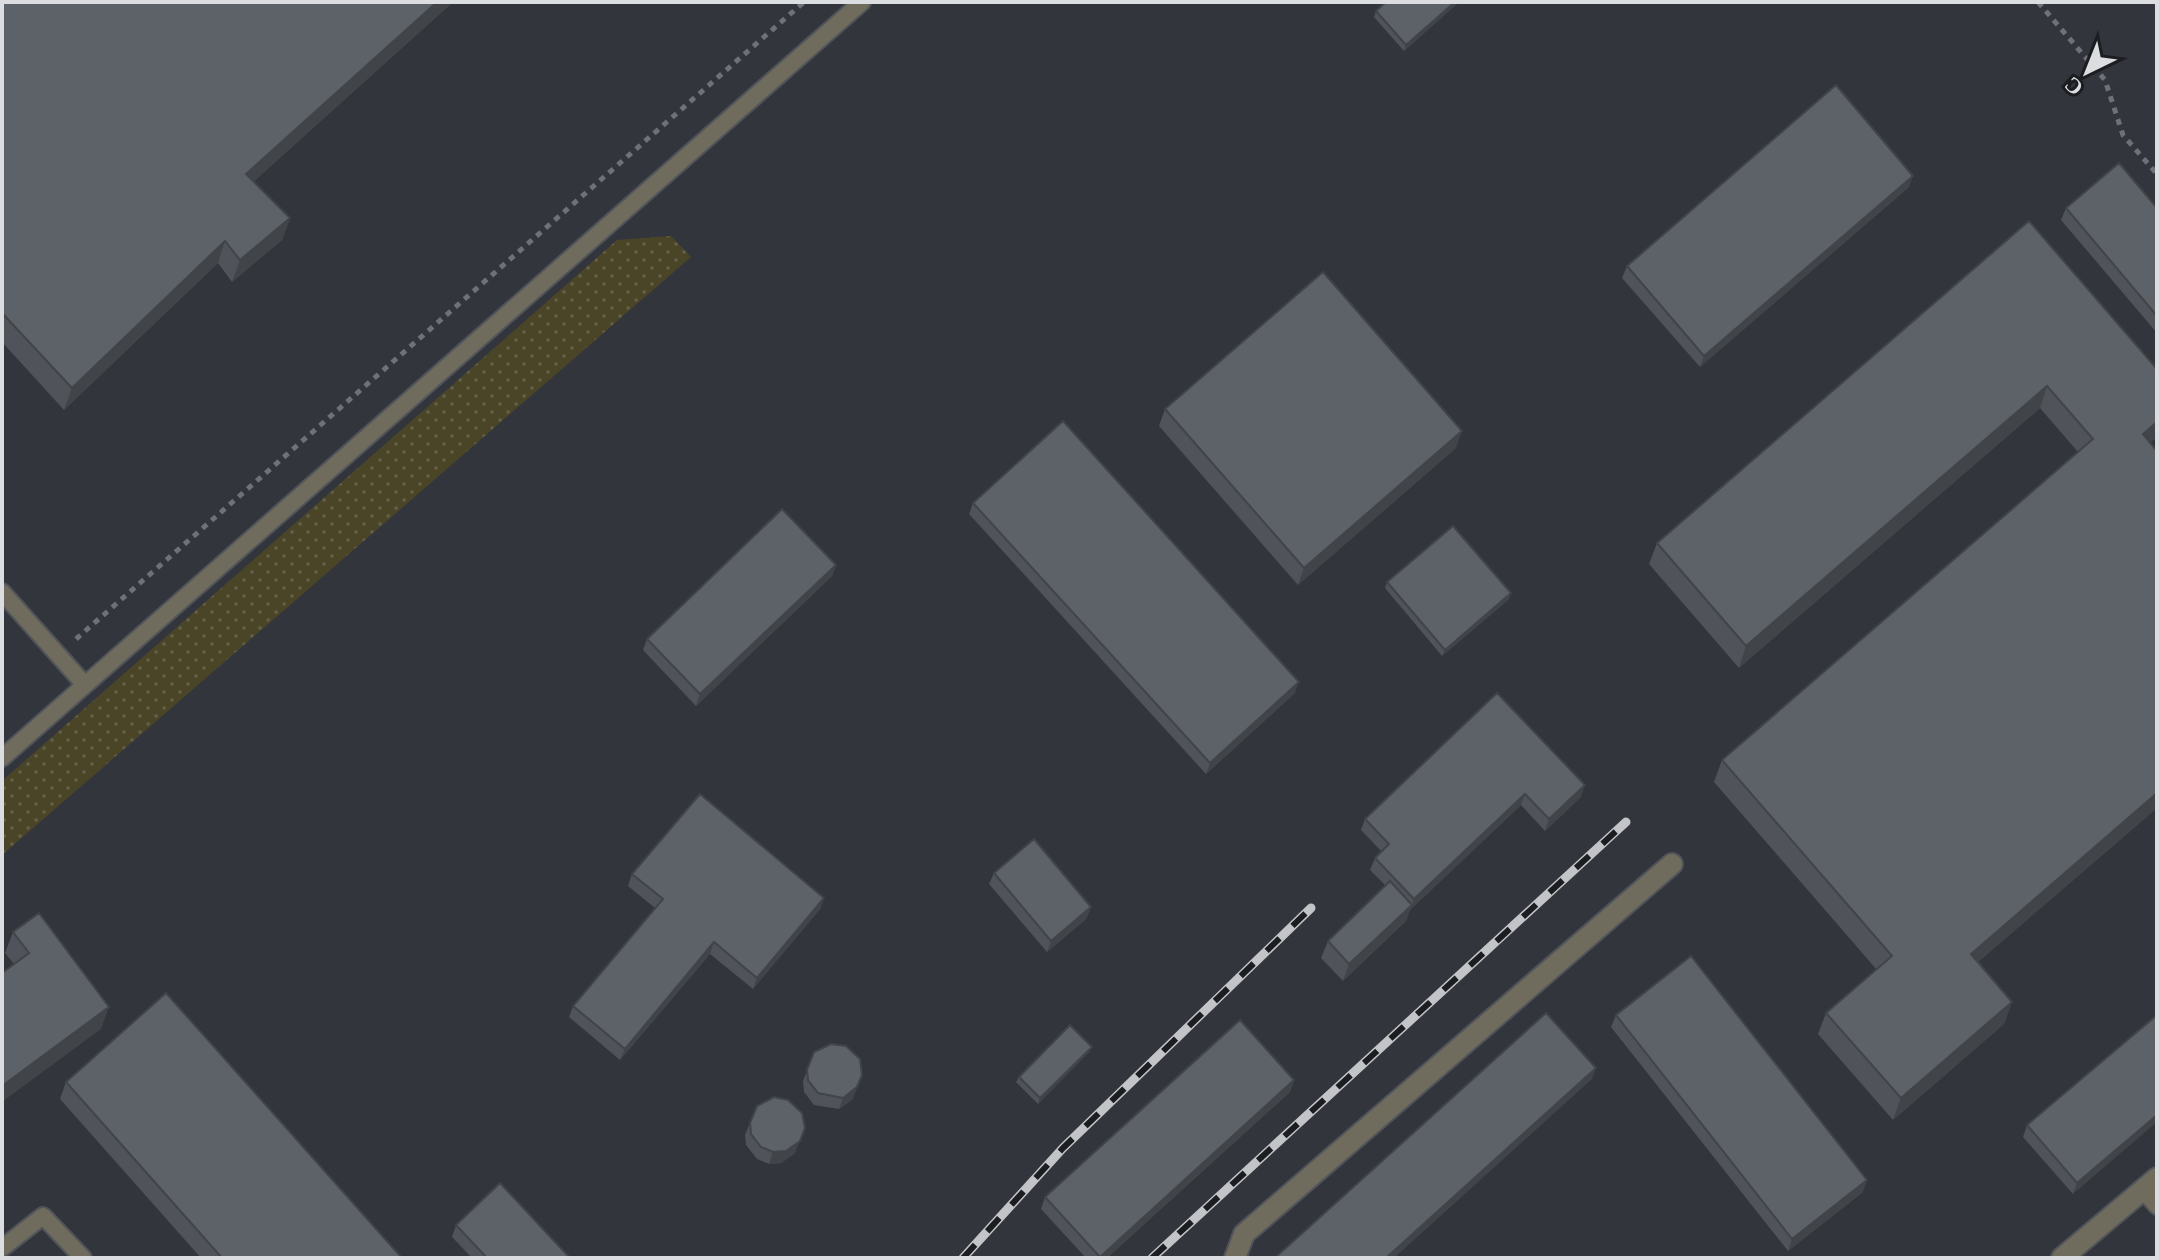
<svg xmlns="http://www.w3.org/2000/svg" width="2159" height="1260" viewBox="0 0 2159 1260" font-family="'Libre Baskerville',serif">
  <style>
    .grass { fill: url(#grass-dots) }
    .lines { fill: none; stroke-linecap: round; stroke-linejoin: round }
    .lane-casing { stroke: #50535a; stroke-width: 20 }
    .street-casing { stroke: #50535a; stroke-width: 24 }
    .path { stroke: #6e7177; stroke-width: 5; stroke-dasharray: 6 6; stroke-linecap: butt }
    .lane { stroke: #6f6c5d; stroke-width: 16 }
    .street { stroke: #6f6c5d; stroke-width: 20 }
    .rail-casing { stroke: #c2c4c8; stroke-width: 9 }
    .rail { stroke: #1b1d20; stroke-width: 6; stroke-dasharray: 18; stroke-linecap: butt }
    .wall { fill: #505359 }
    .shaded-wall { fill: #414449 }
    .building { fill: #5d6168; stroke: #414449; stroke-width: 2 }
  </style>
  <defs>
    <pattern id="grass-dots" width="8" height="8" patternUnits="userSpaceOnUse" patternTransform="scale(2)"><rect width="8" height="8" fill="#4b4528"/><path d="M2 2h.1M6 6h.1" fill="none" stroke="#645f47" stroke-width="1.8" stroke-linecap="round"/></pattern>
  </defs>
  <rect width="100%" height="100%" fill="#32353c"/>
  <path class="grass" d="M671,236L691,257L2,855V781L617,240Z"/>
  <g class="lines">
    <defs>
      <path id="lane" d="M2,592L85,685
        M2,758L862,2
        M2143,1190L2157,1206
        M2,1248L43,1216L83,1258"/>
      <path id="street" d="M1235,1258L1244,1234L1672,864
        M2062,1258L2157,1178"/>
    </defs>
    <use href="#lane" class="lane-casing"/>
    <use href="#street" class="street-casing"/>
    <path class="path" d="M2038,2L2105,80L2123,135L2157,174
      M76,639L804,2"/>
    <use href="#lane" class="lane"/>
    <use href="#street" class="street"/>
    <defs>
      <path id="rail" d="M963,1258L1063,1148L1311,908
        M1152,1258L1626,822"/>
    </defs>
    <use href="#rail" class="rail-casing"/>
    <use href="#rail" class="rail"/>
  </g>
  <path class="wall" d="M2,2H453L253,182L290,218L282,240L232,282L218,263L64,410L2,342Z
    M1459,2L1404,51L1374,17L1376,11Z
    M1909,187L1700,367L1622,278L1627,266Z
    M2066,208H2157V333L2061,220Z
    M2029,221L2157,369V437L2150,443L2157,451V808L1978,962L2012,1002L2004,1024L1893,1120L1818,1034L1826,1013L1877,970L1714,782L1722,760L2078,452L2040,408L1739,668L1649,564L1657,543Z
    M1165,409L1456,448L1298,585L1159,426Z
    M973,503L1295,693L1206,774L969,514Z
    M836,565L832,576L696,706L643,650L647,639Z
    M1387,582L1509,599L1442,656L1385,588Z
    M1497,693L1581,797L1545,831L1521,805L1410,910L1406,921L1343,981L1321,958L1328,941L1386,886L1370,870L1375,858L1382,852L1361,830L1365,819Z
    M994,873L1091,907L1086,919L1047,952L989,884Z
    M632,874L824,898L820,909L753,989L710,954L620,1060L569,1017L573,1006L655,908L628,886Z
    M13,932L101,1029L14,964L5,953Z
    M1616,1015L1863,1192L1788,1251L1611,1027Z
    M2157,1015L2073,1194L2023,1137L2027,1125Z
    M1092,1047L1089,1052L1038,1104L1016,1082L1019,1077Z
    M814,1052L853,1099L839,1109L814,1105L804,1092L803,1081Z
    M1294,1080L1290,1092L1107,1258H1086L1041,1209L1045,1197Z
    M66,1082L402,1258H201L60,1099Z
    M757,1106L795,1153L781,1163L769,1164L757,1159L746,1145L745,1135Z
    M456,1225L570,1258H472L452,1237Z"/>
  <path class="shaded-wall" d="M437,2H453L238,196L246,174Z
    M1455,2H1459L1404,51L1406,45Z
    M1913,176L1909,187L1700,367L1704,356Z
    M290,218L282,240L232,282L240,260Z
    M225,241L218,263L64,410L72,388Z
    M2047,386L2040,408L1739,668L1746,646Z
    M2157,422V437L2135,456L2143,434Z
    M1462,431L1456,448L1298,585L1304,568Z
    M836,565L832,576L696,706L700,694Z
    M1511,593L1509,599L1442,656L1445,650Z
    M1299,682L1295,693L1206,774L1210,763Z
    M1585,785L1581,797L1545,831L1549,819Z
    M2157,793V808L1963,975L1971,954Z
    M1525,794L1521,805L1410,910L1406,921L1343,981L1349,964L1412,905L1414,899Z
    M824,898L820,909L753,989L757,978Z
    M1091,907L1086,919L1047,952L1051,941Z
    M714,942L710,954L620,1060L625,1049Z
    M2012,1002L2004,1024L1893,1120L1901,1098Z
    M109,1007L101,1029L2,1102V1086Z
    M1092,1047L1089,1052L1038,1104L1040,1098Z
    M1596,1068L1592,1079L1394,1258H1386Z
    M862,1075L853,1099L839,1109L843,1098Z
    M1294,1080L1290,1092L1107,1258H1100Z
    M2157,1115V1122L2073,1194L2077,1183Z
    M805,1128L795,1153L781,1163L769,1164L773,1152Z
    M1867,1180L1863,1192L1788,1251L1792,1239Z"/>
  <path class="building" d="M2,2H437L246,174L290,218L240,260L225,241L72,388L2,313Z
    M1386,2H1455L1406,45L1376,11Z
    M1836,85L1913,176L1704,356L1627,266Z
    M2119,163L2157,208V316L2066,208Z
    M2029,221L2157,369V422L2143,434L2157,451V793L1971,954L2012,1002L1901,1098L1826,1013L1892,956L1722,760L2093,439L2047,386L1746,646L1657,543Z
    M1323,272L1462,431L1304,568L1165,409Z
    M1063,421L1299,682L1210,763L973,503Z
    M782,509L836,565L700,694L647,639Z
    M1453,526L1511,593L1445,650L1387,582Z
    M1497,693L1585,785L1549,819L1525,794L1414,899L1375,858L1389,844L1365,819Z
    M700,794L824,898L757,978L714,942L625,1049L573,1006L663,899L632,874Z
    M1034,839L1091,907L1051,941L994,873Z
    M1390,881L1412,905L1349,964L1328,941Z
    M39,913L109,1007L2,1086V973L29,953L13,932Z
    M1691,956L1867,1180L1792,1239L1616,1015Z
    M166,993L402,1258H222L66,1082Z
    M1546,1013L1596,1068L1386,1258H1279L1277,1256Z
    M2157,1015V1115L2077,1183L2027,1125Z
    M1240,1020L1294,1080L1100,1257L1045,1197Z
    M1070,1025L1092,1047L1040,1098L1019,1077Z
    M831,1044L846,1046L860,1059L862,1075L857,1087L843,1098L818,1093L808,1080L807,1070L814,1052Z
    M774,1097L788,1100L802,1113L805,1128L800,1141L786,1151L773,1152L761,1147L751,1134L750,1123L757,1106Z
    M500,1183L570,1258H487L456,1225Z"/>
  <rect width="2159" height="1260" fill="none" stroke="#dbdde1" stroke-width="8"/>
  <g transform="translate(2087 72) rotate(223)" stroke="#1b1d20" stroke-width="6" paint-order="stroke">
  <path d="M0-6L14 30L0 20L-14 30Z" fill="#dbdde1"/>
  <text y="-12" font-size="22" font-weight="bold" text-anchor="middle" fill="#dbdde1">С</text>
  </g>
</svg>
